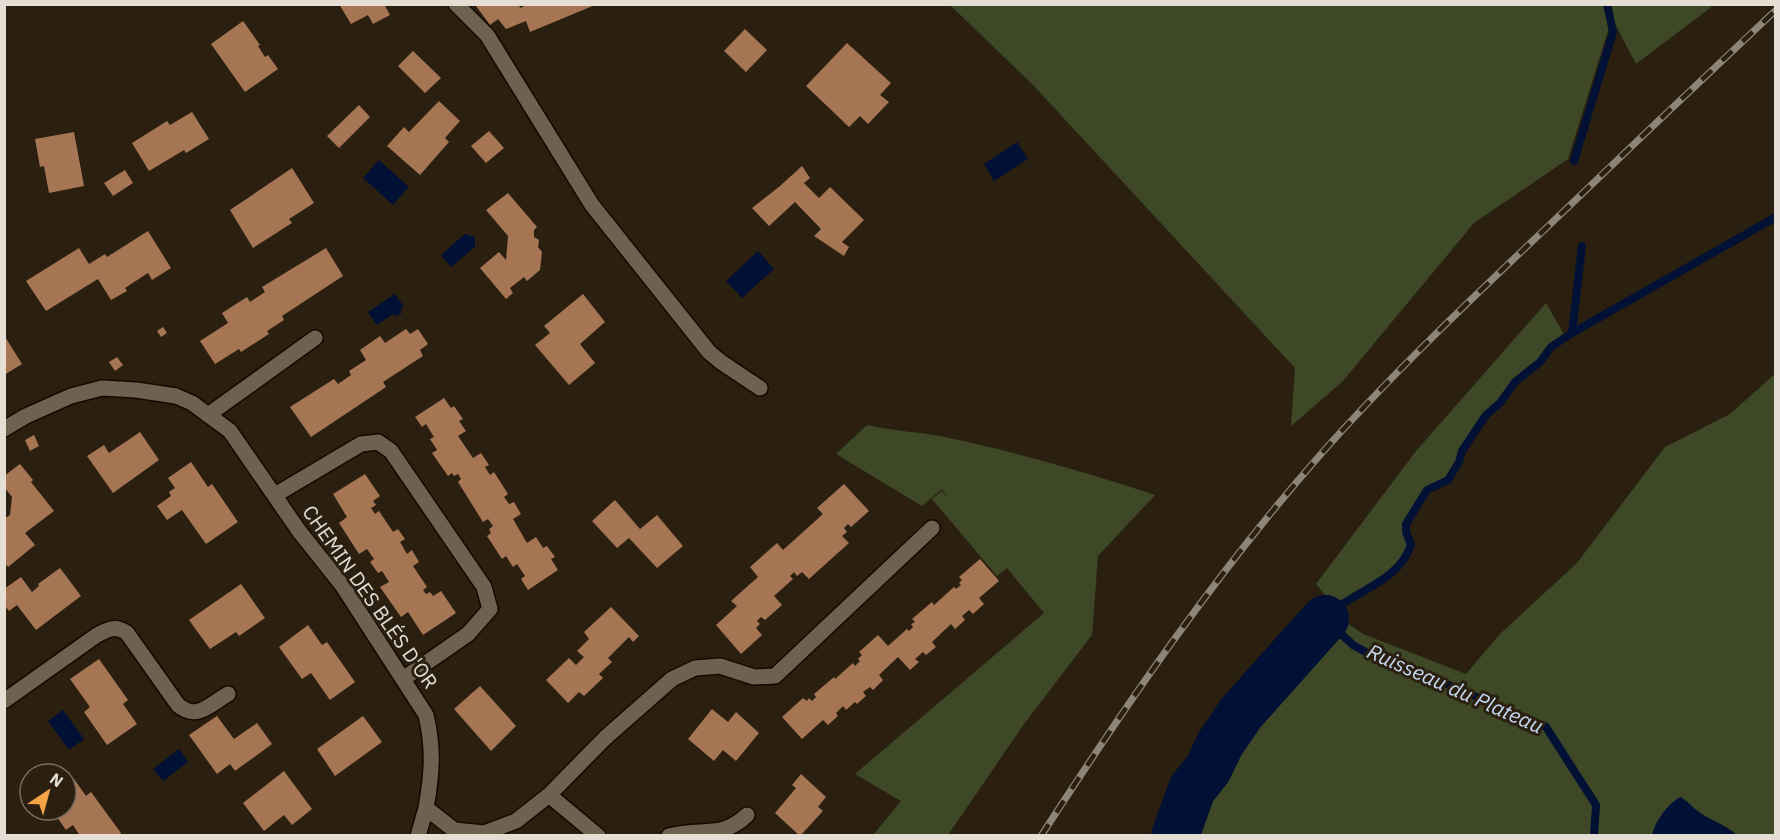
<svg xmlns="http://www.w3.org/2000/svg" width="1780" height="840" viewBox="0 0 1780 840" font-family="'IBM Plex Sans',sans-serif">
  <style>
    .green { fill: #3e4827 }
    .water { fill: #001135 }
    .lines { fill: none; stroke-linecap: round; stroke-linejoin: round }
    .stream { stroke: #001135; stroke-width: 8 }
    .river { stroke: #001135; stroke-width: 48 }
    .building { fill: #a57554 }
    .lane-casing { stroke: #130900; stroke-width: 18 }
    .street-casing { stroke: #130900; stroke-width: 18 }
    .lane { stroke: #6e614f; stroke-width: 15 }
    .street { stroke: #6e614f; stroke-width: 15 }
    .rail-casing { stroke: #8e8578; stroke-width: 7 }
    .rail { stroke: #2b2010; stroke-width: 4.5; stroke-dasharray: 14; stroke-linecap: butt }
    .labels { text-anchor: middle; stroke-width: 6; stroke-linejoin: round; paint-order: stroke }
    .street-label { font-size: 20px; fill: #e5ded4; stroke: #2b2010 }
    .water-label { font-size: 21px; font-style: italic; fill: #c6daf5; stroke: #2b2010 }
  </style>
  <rect width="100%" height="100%" fill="#2b2010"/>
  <path class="green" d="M950,5H1714L1636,64L1612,18L1568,159L1474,223L1342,382L1291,426L1295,368L1033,85Z
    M1546,303L1566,338L1551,347L1540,362L1515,382L1500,403L1486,415L1462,451L1459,462L1448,480L1427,490L1406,524V532L1411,545L1407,557L1396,569L1373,587L1335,607L1316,584L1416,451Z
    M1775,374V835L1175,836L1192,789L1208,769L1220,744L1241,713L1331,612L1363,634L1466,674L1500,634L1577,563L1665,447L1730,414Z
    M867,425C893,431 919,432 945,437C1016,452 1086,472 1155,495L1098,556L1092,635L1024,724L948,835H873L901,801L855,774L1044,613L1007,568L997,576L932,499L942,491L948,498L942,489L922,506L836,454Z
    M1205,757L1187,787L1169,835H1157L1170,797Z"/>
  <path class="water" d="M1017,142L1028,159L994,181L984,164Z
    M379,160L409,187L393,205L363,178Z
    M465,234L475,237V247L451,267L441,255Z
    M758,251L774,269L742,298L726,281Z
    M395,294L404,307L401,309V314L396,316L393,314L377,325L368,312Z
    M63,710L84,739L69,750L48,721Z
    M179,749L188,762L163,781L153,769Z
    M1680,797C1687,800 1692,807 1699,812C1712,821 1726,825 1737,835H1652C1655,821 1667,805 1680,797Z"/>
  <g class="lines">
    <path class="stream" d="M1574,161L1613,32L1607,4
      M1572,333L1582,246
      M1594,836L1596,805L1546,727L1428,676L1371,655L1353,645L1325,619C1351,590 1397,585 1411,545L1406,532V524L1427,490L1448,480L1459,462L1462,451L1486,415L1500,403L1515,382L1540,362L1551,347L1572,333L1776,217"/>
    <path class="river" d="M1175,836L1192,789L1208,769L1220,744L1241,713L1325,619"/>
  </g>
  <path class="building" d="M339,4H384L390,15L373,24L368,15L351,24Z
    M477,4H519L520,8L529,4L595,5L530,32L526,21L506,29L498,19L490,25L476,6Z
    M243,21L260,45L258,46L265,57L268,55L278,69L245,92L211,44Z
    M745,29L767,50L746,72L724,51Z
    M847,43L891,83L880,95L889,102L868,124L860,116L849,127L806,86Z
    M413,51L441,78L425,93L398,66Z
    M439,101L460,121L445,138L449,142L420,175L387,146L404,127L409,132Z
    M359,105L370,117L339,148L327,136Z
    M192,112L209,139L186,153L184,150L149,171L132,143L167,121L170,125Z
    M489,131L504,148L486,163L471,146Z
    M74,132L84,186L49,193L44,166L40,167L35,139Z
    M802,166L810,178L804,183L819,198L830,187L864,220L842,242L849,247L844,256L814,236L821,229L795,202L769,226L752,208L780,186Z
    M292,168L314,203L289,219L292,223L253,248L230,210Z
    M125,170L133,183L113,196L104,183Z
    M508,193L537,227L534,230V237L539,240L538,247L542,252L540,270L527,281L524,277L510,288L513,293L506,299L480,268L499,252L506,260L508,236L486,210Z
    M148,231L171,268L152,280L148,273L125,288L127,291L111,300L98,279L46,311L26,281L79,248L89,264L105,254L107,257Z
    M326,248L343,276L282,316L284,320L267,331L269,334L241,352L239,349L215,364L200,341L228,323L222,313L247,297L250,302L265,292L262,287Z
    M583,294L605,322L580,344L595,363L569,385L535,345L550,333L544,326Z
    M163,327L167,333L161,337L157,331Z
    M406,329L410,334L418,329L428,344L420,350L423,356L383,382L386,387L311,437L290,407L334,379L338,384L351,375L349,371L366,360L360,350L380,336L385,343Z
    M4,335L22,364L4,375Z
    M117,357L123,365L115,371L109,362Z
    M444,398L451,408L454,406L463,419L459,421L466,431L458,436L473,458L481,453L489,465L485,467L490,475L494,472L508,494L504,497L509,504L514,502L521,514L513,519L527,543L536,537L543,548L547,546L555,557L551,559L558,570L528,590L521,579L525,576L517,564L513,567L506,556L502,559L487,536L491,533L489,529L493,526L488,519L483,522L458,482L461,479L458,474L454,476L452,473L448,476L432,453L437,450L430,439L434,437L426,424L422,427L415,417Z
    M140,432L159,460L113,493L87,456L104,445L109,453Z
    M34,435L39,446L30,451L25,440Z
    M191,462L208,487L212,484L238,522L206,544L182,510L167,520L157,506L171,496L169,492L175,488L168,478Z
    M20,464L33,480L31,482L54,511L25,533L35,545L8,567L4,562V519L10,515L12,497L4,487V476Z
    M365,474L380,496L373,501L376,505L371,508L375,514L379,511L393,532L398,529L405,539L400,542L407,554L412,550L419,562L413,566L427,587L423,590L426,594L430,592L433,596L441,591L456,613L423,635L408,612L401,617L380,587L389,582L382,571L378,573L370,562L374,559L367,549L359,554L339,523L347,517L333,494Z
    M844,484L869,511L851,527L848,524L844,528L847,532L842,536L849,543L809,579L802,572L797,576L794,572L790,576L793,579L774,596L782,605L765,620L761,617L757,621L760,624L756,628L762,635L741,654L716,625L737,606L731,601L758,577L750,567L777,543L783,550L823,514L817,508Z
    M615,500L640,529L657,515L683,546L657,568L629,538L617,548L592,521Z
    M980,559L999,581L979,598L984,604L973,614L969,610L962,616L965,620L955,629L951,624L932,642L936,647L926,655L923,652L915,659L919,662L910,670L898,657L879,675L883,680L873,690L870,687L863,692L866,696L857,704L855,702L846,710L843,706L836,713L838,716L828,725L823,720L802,739L782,717L803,698L807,701L809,698L812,701L816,697L814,694L834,677L835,679L853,663L855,666L860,661L858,659L862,655L859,652L878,635L888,646L907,629L909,631L913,627L911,624L915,622L912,619L932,602L934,605L954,587L956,589L961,585L959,583L962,580L959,577Z
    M60,568L81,596L36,630L17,605L9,611L4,605V589L21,577L32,592L39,586L38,584Z
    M241,584L265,618L239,636L236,632L210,649L189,620Z
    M611,607L639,636L633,642L629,637L608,658L612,662L599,674L603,678L584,696L579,692L568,703L546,680L569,658L576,665L584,657L577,651L589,639L584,632Z
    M308,625L322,645L327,642L355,682L330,700L311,673L302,679L279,647Z
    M99,659L128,700L123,704L137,724L107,745L84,712L90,707L70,679Z
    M480,686L516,726L491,751L454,709Z
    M712,709L728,722L736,712L759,733L736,761L723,750L714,761L688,739Z
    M217,716L234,739L257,723L272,744L235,771L230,764L217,774L189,735Z
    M363,716L382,742L335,776L317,749Z
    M284,771L312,809L292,825L284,815L264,831L243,803Z
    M801,774L826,797L818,807L823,811L800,836L775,813L796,788L792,785Z
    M74,779L86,796L91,792L121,833L118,836H80L73,825L66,830L52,810H66V784Z"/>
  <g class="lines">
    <defs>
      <path id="lane" d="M208,415L315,338
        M275,495L361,444L378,442L391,451L484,587L490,609L468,634L403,679
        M4,701L97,635C109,629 115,625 127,633L178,705C197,721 209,705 228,694
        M549,795L598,836
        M669,836C701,827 721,840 747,815"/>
      <path id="street" d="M456,4L487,35L592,205L709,352L721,362L760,388
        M4,429L26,416L71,396L102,388L136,390L176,396L192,403L230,431L299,531L342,585L426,715C434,749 432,774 426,808L454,830L484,833L516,821L549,795L605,738L672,679L695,668L720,666L754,677L775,676L932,528
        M418,836L426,808"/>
    </defs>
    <use href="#lane" class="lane-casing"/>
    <use href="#street" class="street-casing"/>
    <use href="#lane" class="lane"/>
    <use href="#street" class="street"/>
    <defs>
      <path id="rail" d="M1041,836C1127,703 1216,573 1321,454C1390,376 1466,304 1541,233C1619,158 1697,84 1776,10"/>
    </defs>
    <use href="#rail" class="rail-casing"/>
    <use href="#rail" class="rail"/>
  </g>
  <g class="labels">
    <g class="street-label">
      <text transform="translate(370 597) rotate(55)" y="7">CHEMIN DES BLÉS D'OR</text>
    </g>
    <g class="water-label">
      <text transform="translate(1455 689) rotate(24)" y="7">Ruisseau du Plateau</text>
    </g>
  </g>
  <rect width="1780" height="840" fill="none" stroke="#e5ded4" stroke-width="12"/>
  <g transform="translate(48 792) rotate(36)"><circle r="28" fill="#2b2010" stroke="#756c5e" stroke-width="1.5"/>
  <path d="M0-4.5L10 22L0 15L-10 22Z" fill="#f6a247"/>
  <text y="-9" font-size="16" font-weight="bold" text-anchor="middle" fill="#e5ded4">N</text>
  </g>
</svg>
